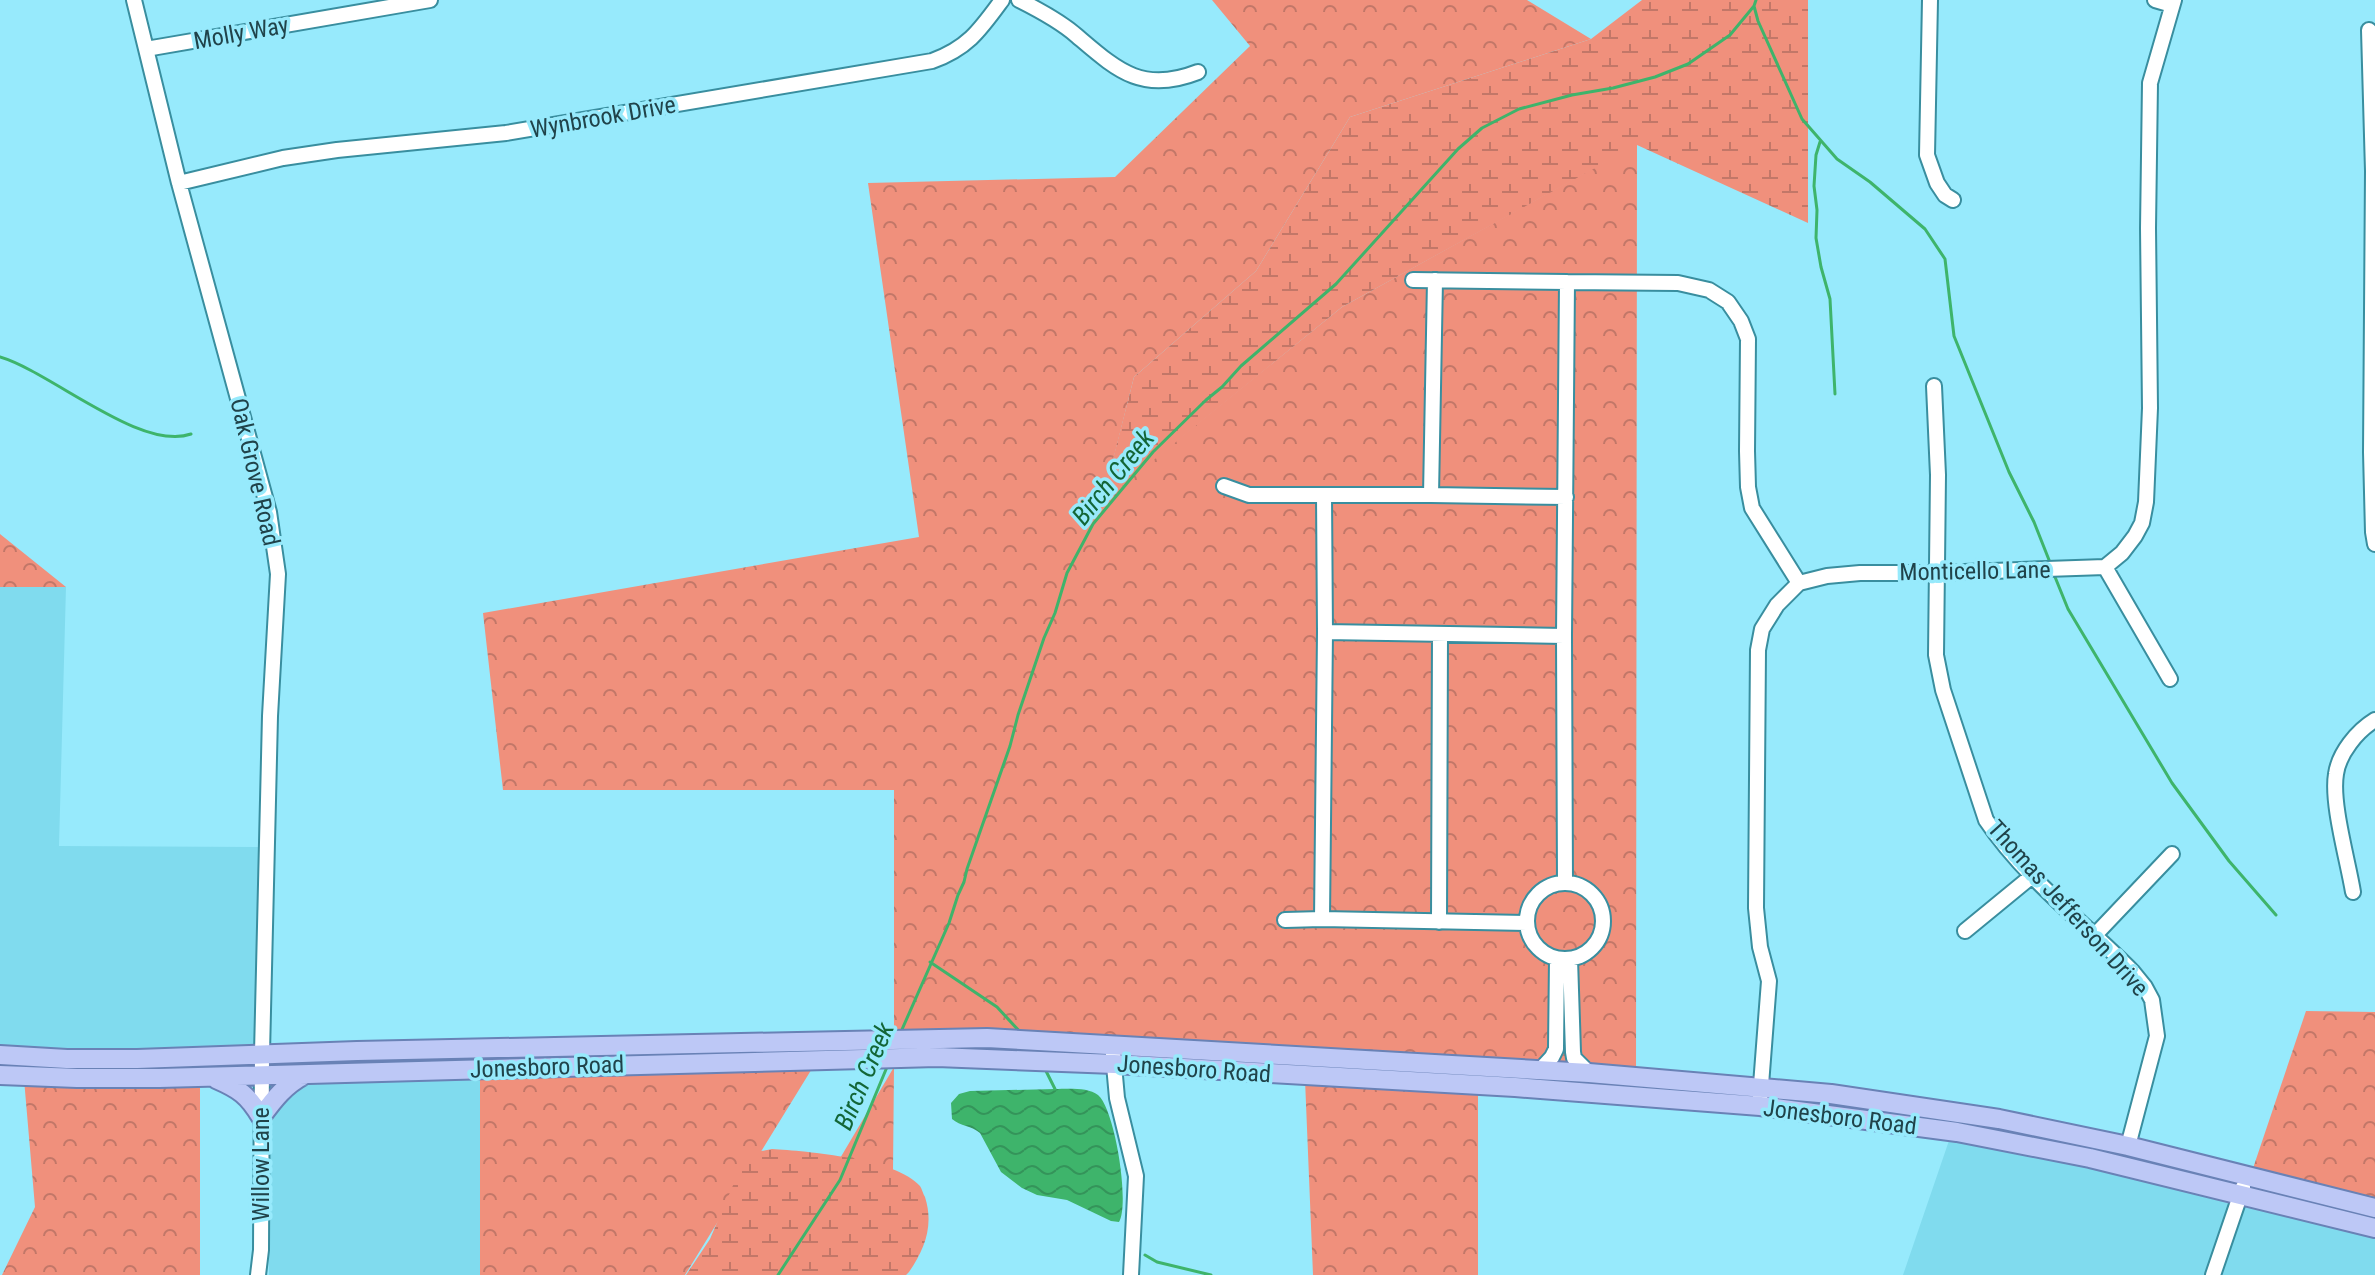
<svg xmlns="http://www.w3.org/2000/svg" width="2375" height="1275" viewBox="0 0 2375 1275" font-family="'Roboto Condensed',sans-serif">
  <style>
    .built { fill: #80dbee }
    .forest { fill: url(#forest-crowns) }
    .wetland { fill: url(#wetland-marsh) }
    .water { fill: url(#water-waves) }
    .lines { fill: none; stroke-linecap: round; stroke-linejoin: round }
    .stream { stroke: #3eb46b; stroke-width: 3 }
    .minor-casing { stroke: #398e9f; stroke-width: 18 }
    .major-casing { stroke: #6982b6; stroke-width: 22 }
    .minor { stroke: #fff; stroke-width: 14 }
    .major { stroke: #bdc8f6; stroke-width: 18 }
    .labels { text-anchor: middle; stroke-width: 7; stroke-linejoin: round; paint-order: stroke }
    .street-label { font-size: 24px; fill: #20434a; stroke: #97eafc }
    .water-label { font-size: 26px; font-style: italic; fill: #136637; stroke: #97eafc }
  </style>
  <defs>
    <pattern id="forest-crowns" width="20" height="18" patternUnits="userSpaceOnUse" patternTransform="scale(2)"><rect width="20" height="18" fill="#f0907c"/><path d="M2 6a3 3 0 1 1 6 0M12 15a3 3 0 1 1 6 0" fill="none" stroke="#c27768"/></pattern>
    <pattern id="wetland-marsh" width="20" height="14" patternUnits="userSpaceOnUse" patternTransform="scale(2)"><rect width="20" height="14" fill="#f0907c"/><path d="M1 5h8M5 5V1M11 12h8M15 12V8" fill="none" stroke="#c27768"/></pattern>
    <pattern id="water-waves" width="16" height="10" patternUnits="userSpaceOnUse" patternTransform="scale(2)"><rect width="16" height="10" fill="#3eb46b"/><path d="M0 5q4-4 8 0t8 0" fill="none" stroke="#34945a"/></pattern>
  </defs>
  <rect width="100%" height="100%" fill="#97eafc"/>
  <path class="built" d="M0,587H66L59,846L263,847L269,1073L480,1069V1275H269L268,1074L0,1071Z
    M1954,1126L2375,1224V1275H1903Z"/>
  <path class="forest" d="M1212,0H1527L1591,39L1350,117L1256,271L1134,377L1103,500L1342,307L1637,144L1636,1088L1478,1082V1275H1313L1304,1055L894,1067L892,1275L787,1248L894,1067V790H503L483,613L919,537L868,183L1115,177L1250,46Z
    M0,534L66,587H0Z
    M2306,1011L2375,1012V1224L2246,1189Z
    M813,1067L685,1275H480V1069Z
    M200,1074V1275H2L35,1207L24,1079Z"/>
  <path class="wetland" d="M1642,0H1808V223L1637,145L1342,307L1102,502L1134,377L1256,271L1350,117L1591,39Z
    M772,1149C806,1151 898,1159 920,1186C922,1189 923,1194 925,1197C934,1225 925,1249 909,1272L906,1275H686L710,1239L743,1162L756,1152Z"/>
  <path class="water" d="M1055,1089C1067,1089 1088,1087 1098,1095C1115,1109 1130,1204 1119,1222L1111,1221L1067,1200L1037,1195L1022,1188L1001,1172L980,1133C972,1126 960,1126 952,1119L951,1103L959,1094L970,1091Z"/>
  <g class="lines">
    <path class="stream" d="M1754,6L1758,21L1802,119L1837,159L1870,182L1925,229L1945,259L1954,336L2009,472L2034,522L2051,565
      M1820,142L1816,155L1814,186L1817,210L1816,238L1821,267L1830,299L1835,394
      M0,357C51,372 141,452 191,434
      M2053,572L2068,609L2172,783L2229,861L2276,915
      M930,962L997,1007L1021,1033
      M900,1034L949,923L958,895L964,882L967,869L1010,746L1018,715L1044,638L1055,613L1067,573L1093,524L1153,452L1206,400L1222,387L1241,366L1336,284L1458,149L1482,128L1519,109L1572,95L1613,88L1655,77L1688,64L1730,35L1754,6L1756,0
      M1045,1069L1055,1089
      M1145,1255L1157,1262L1211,1275
      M778,1275L840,1180L887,1067"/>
    <defs>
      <path id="minor" d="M134,0L179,183L269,512L278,574L270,716L262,1053L261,1250L258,1275
        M1019,0C1039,10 1060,21 1077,36C1117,70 1142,94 1198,72
        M1930,0L1927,155L1937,183L1945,195L1953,200
        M2155,0L2172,5
        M2369,30L2373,171L2371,452L2373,532L2375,544
        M146,49L430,0
        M179,183L283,158L337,150L506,133L932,61C968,48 980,30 1002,0
        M1413,280L1567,282L1564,636
        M1435,280L1431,495L1566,497
        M1567,282L1678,283L1709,290L1728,302L1741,321L1748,339L1747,451L1748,487L1752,508L1799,583
        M1934,386L1938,475L1936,655L1943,690L1986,820C2025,878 2083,922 2132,971L2145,987L2152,1000L2157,1036L2128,1146
        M1224,486L1249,495H1431
        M1324,495L1325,632
        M2105,567L2170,679
        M1527 921a38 38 0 1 1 76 0a38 38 0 1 1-76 0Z
        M2353,892C2348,861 2331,803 2336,774C2339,753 2357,731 2375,720
        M1285,920L1322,919
        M1439,922L1440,634
        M1526,923L1322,919L1325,632L1564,636L1565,883
        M1965,931L2032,876
        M2095,935L2172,854
        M1570,959L1573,1052L1574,1058L1589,1073
        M1113,1054L1117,1098L1136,1176L1131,1275
        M1540,1070L1552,1057L1556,1049L1557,959
        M1760,1098L1769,981L1760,947L1756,908L1758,650L1762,629L1777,605L1799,583L1827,576L1860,573H1936L2105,567L2122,553L2135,536L2142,523L2146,502L2150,408L2148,228L2150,83L2174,0
        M2213,1275L2243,1187"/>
      <path id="major" d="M0,1055L67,1059H137L357,1051L987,1038L1589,1073L1831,1094L1999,1119L2128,1146L2375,1208
        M0,1075L77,1078H159L937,1057L1114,1064L1515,1087L1760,1106L1957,1132L2090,1158L2375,1228
        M216,1079C239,1089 248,1095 261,1117C274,1099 285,1085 304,1075"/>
    </defs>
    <use href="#minor" class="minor-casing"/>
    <use href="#major" class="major-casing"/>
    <use href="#minor" class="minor"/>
    <use href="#major" class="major"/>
  </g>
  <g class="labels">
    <g class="street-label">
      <text transform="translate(241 33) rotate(-10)" y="8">Molly Way</text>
      <text transform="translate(603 117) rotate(-10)" y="8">Wynbrook Drive</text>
      <text transform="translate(255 472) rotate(77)" y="8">Oak Grove Road</text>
      <text transform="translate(1975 571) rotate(-1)" y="8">Monticello Lane</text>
      <text transform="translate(2068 908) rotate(48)" y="8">Thomas Jefferson Drive</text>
      <text transform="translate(547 1067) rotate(-2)" y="8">Jonesboro Road</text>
      <text transform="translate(1194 1069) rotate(4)" y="8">Jonesboro Road</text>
      <text transform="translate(1840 1117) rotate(7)" y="8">Jonesboro Road</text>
      <text transform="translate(261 1164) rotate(-90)" y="8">Willow Lane</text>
    </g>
    <g class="water-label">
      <text transform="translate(1113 477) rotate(-51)" y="9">Birch Creek</text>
      <text transform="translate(864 1076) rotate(-67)" y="9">Birch Creek</text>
    </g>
  </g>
</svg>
